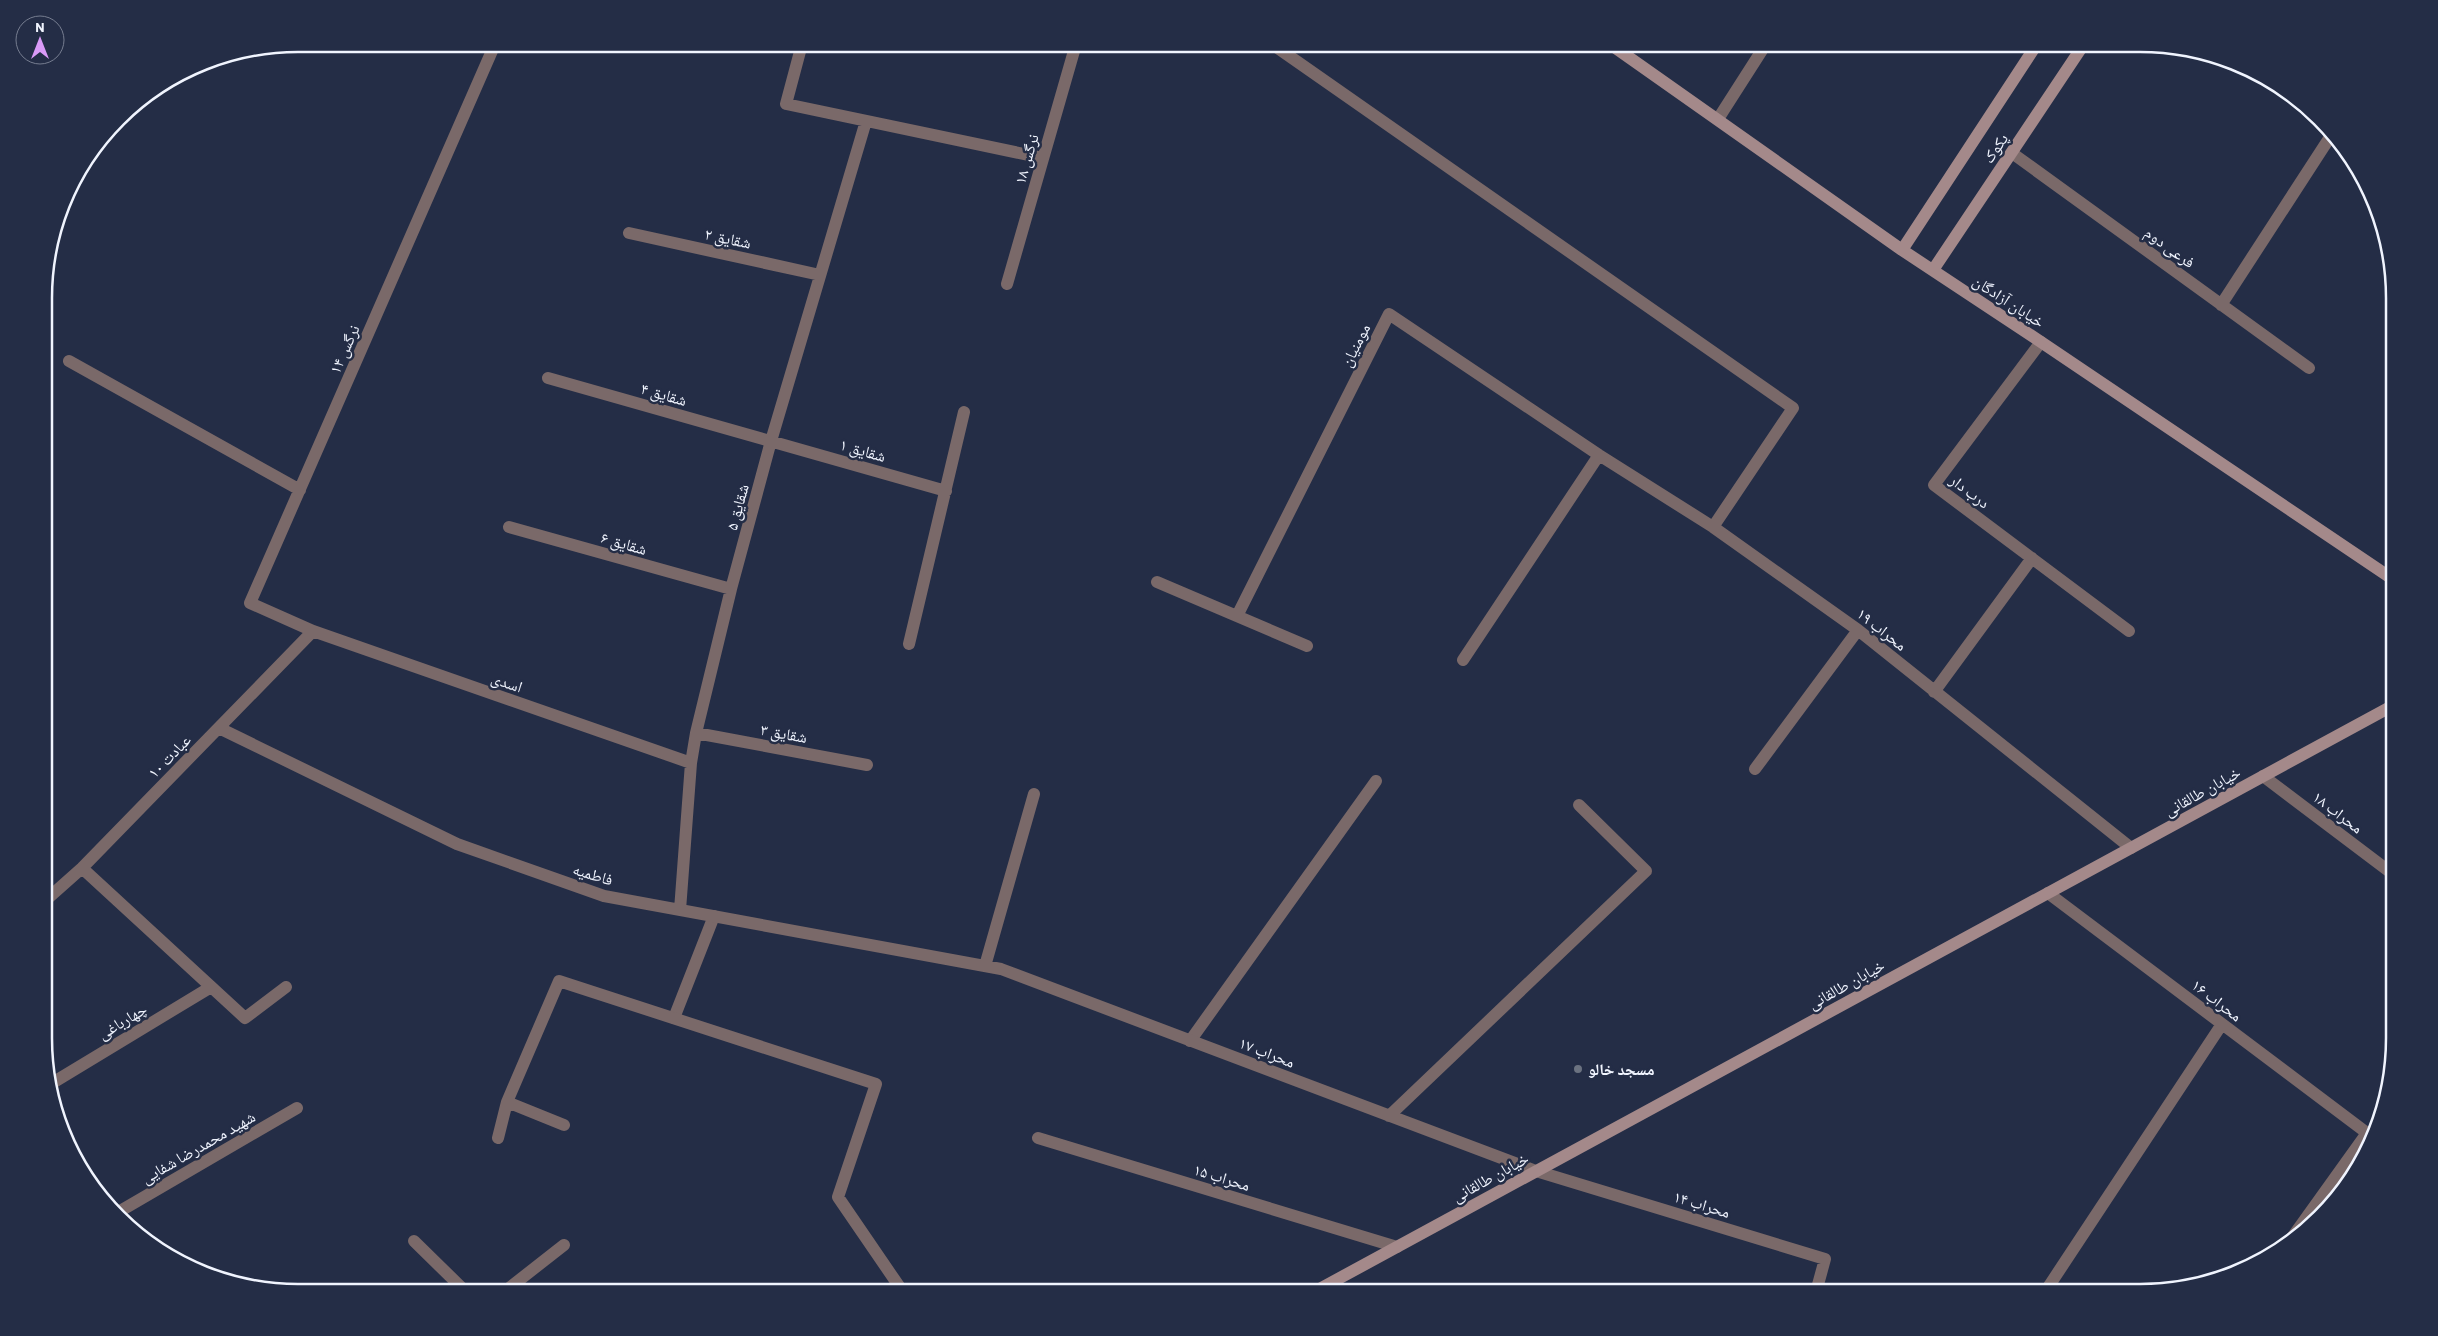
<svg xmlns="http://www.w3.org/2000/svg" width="2438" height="1336" viewBox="0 0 2438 1336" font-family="Barlow,'Noto Naskh Arabic',sans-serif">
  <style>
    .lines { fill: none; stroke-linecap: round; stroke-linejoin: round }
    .lane { stroke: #7a6969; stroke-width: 12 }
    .street { stroke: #7a6969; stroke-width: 12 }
    .secondary { stroke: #a4898a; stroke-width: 12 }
    .worship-dot { fill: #6b7280; stroke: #242d46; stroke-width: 2 }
    .labels { text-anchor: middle; stroke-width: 5; stroke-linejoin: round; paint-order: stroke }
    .street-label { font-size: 16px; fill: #f0f4fe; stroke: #242d46 }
    .poi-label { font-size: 16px; font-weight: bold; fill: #f0f4fe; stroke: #242d46; text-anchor: start }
    .rim { fill: none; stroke: #f0f4fe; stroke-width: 2.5 }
  </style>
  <rect width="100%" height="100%" fill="#242d46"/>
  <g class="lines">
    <path class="lane" d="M674,1018L714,916
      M1190,1041L1376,781"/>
    <path class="street" d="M495,44L250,603L313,631L691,763
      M802,44L786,104L1043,158
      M1272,44L1793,408L1713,527
      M1718,119L1766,44
      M2012,153L2309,368
      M629,233L820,275
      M1007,284L1076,44
      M2221,305L2332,134
      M2041,342L1934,485L2129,631
      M69,361L300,490
      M548,378L946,491
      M509,527L731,589
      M1157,582L1307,646
      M1237,616L1389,314L1599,455L1713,527L1858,630L2131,848
      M909,644L964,412
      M1463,660L1599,455
      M1934,692L2032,558
      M219,728L457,844L604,896L1001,969L1536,1171L1825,1259L1816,1292
      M696,733L867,765
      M1755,769L1858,630
      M2263,776L2394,875
      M82,868L245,1018L286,987
      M2048,893L2367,1133L2291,1239
      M46,900L82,868L313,631
      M680,910L691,763L696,733L731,589L771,441L866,121
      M985,966L1034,794
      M49,1085L211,987
      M507,1102L564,1125
      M1389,1116L1646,871L1579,805
      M498,1138L507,1102L559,981L876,1084L838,1197L903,1292
      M1038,1138L1397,1247
      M115,1214L297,1108
      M414,1241L466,1292
      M504,1292L564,1245
      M2045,1292L2222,1024"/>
    <path class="secondary" d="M1610,44L1902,250L2041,342L2394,580
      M1902,250L2037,44
      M1933,270L2084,44
      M1314,1292L2394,705"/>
  </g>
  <circle class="worship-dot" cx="1578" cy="1069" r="5"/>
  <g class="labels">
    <g class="street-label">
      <text transform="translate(1995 148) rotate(-56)" y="6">پکوک</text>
      <text transform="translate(1026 159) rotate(-74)" y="6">نرگس ۱۸</text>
      <text transform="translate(728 238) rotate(12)" y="6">شقایق ۲</text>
      <text transform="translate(2170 247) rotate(36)" y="6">فرعی دوم</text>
      <text transform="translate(2009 301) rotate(33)" y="6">خیابان آزادگان</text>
      <text transform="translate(1355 345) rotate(-63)" y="6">مومنیان</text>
      <text transform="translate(344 349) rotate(-66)" y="6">نرگس ۱۴</text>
      <text transform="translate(664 394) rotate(16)" y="6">شقایق ۴</text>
      <text transform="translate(863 450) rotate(16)" y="6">شقایق ۱</text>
      <text transform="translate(1970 491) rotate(37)" y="6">درب دار</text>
      <text transform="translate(737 507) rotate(-75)" y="6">شقایق ۵</text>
      <text transform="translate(624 543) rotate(16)" y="6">شقایق ۶</text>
      <text transform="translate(1882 629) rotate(38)" y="6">محراب ۱۹</text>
      <text transform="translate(507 682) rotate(19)" y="6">اسدی</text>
      <text transform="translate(784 733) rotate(10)" y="6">شقایق ۳</text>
      <text transform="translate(169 756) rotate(-46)" y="6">عبادت ۱۰</text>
      <text transform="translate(2202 791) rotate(-29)" y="6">خیابان طالقانی</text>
      <text transform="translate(2338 812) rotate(37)" y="6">محراب ۱۸</text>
      <text transform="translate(593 874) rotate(17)" y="6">فاطمیه</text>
      <text transform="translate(1846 984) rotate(-29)" y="6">خیابان طالقانی</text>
      <text transform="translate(2217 1000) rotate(37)" y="6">محراب ۱۶</text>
      <text transform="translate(122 1021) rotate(-31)" y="6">چهارباغی</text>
      <text transform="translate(1267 1052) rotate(21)" y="6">محراب ۱۷</text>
      <text transform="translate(198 1147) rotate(-30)" y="6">شهید محمدرضا شفایی</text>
      <text transform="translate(1222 1177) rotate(17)" y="6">محراب ۱۵</text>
      <text transform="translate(1490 1177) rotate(-29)" y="6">خیابان طالقانی</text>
      <text transform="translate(1702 1204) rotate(17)" y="6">محراب ۱۴</text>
    </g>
    <g class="poi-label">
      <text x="1588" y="1075">مسجد خالو</text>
    </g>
  </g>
  <path d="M0 0H2438V1336H0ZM298 52H2140A246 246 0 0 1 2386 298V1038A246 246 0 0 1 2140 1284H298A246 246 0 0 1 52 1038V298A246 246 0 0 1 298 52Z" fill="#242d46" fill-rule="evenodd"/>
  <path class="rim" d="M298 52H2140A246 246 0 0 1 2386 298V1038A246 246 0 0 1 2140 1284H298A246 246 0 0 1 52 1038V298A246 246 0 0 1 298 52Z"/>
  <g transform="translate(40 40)"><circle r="24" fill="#242d46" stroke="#767d90"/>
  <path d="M0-4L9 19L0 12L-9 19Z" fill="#d99af7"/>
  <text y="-8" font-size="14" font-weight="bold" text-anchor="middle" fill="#f0f4fe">N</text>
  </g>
</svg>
